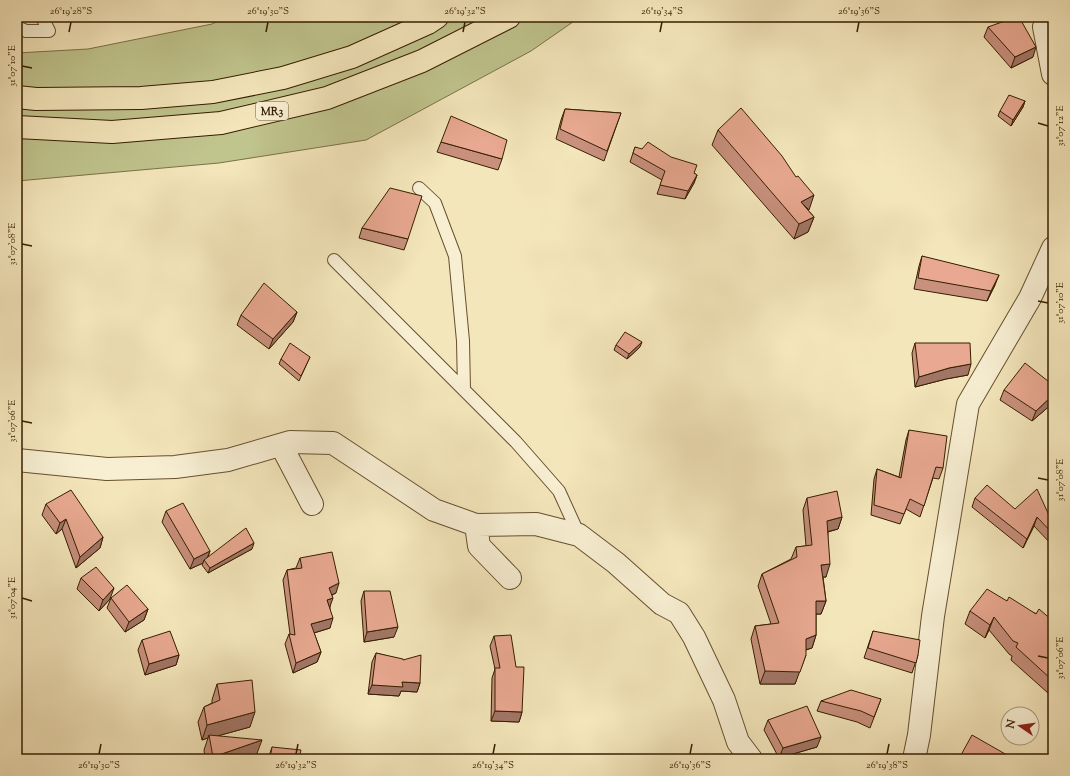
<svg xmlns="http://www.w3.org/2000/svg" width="1070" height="776" viewBox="0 0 1070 776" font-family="'Sorts Mill Goudy',serif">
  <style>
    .green { fill: #c0c48d; stroke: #7b7146 }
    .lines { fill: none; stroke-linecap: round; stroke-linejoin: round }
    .service-casing { stroke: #66502f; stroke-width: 14 }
    .minor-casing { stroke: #66502f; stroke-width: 24 }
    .motorway-casing { stroke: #361e00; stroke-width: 24 }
    .service { stroke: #f8efd3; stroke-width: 12 }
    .minor { stroke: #f8efd3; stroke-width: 22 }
    .motorway { stroke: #f4e6bb; stroke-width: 22 }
    .wall { fill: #c8907d; stroke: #361e00 }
    .shaded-wall { fill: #a27666; stroke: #361e00 }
    .building { fill: #e8a891; stroke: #361e00 }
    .ticks { fill: none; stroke: #361e00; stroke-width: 1.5 }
    .labels { text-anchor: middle; stroke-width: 3; stroke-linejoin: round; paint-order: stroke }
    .shield { fill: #f8efd3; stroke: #705d3f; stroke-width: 1 }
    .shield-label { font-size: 11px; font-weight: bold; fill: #361e00 }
    .neatline { fill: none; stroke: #361e00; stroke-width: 1.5 }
    .ticks-label { font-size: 10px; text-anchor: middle; fill: #361e00 }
  </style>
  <rect width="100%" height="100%" fill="#f4e6bb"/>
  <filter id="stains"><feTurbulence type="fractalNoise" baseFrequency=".005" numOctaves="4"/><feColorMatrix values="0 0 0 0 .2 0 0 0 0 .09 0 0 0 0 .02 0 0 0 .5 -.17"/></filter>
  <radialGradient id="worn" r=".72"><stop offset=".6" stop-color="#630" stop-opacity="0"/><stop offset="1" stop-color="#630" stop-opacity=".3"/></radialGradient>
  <path class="green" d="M226,17H580L531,51L366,140L219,163L17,181V53L88,49L212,24Z"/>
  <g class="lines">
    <defs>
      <path id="service" d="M17,27L26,31H49L42,17
        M419,188L435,203L455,256L463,341L464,390
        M334,260L516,442L559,491L579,535"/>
      <path id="minor" d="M1053,27H1044L1053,74
        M281,445L312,504
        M17,460L107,469L175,467L228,460L290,442L333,443L434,510L476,525L536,524L579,535L616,563L662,604L679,613L694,637L724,700L738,742L751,759
        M476,525L479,546L510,578
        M914,759L919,735L933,616L968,404L1030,298L1053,248"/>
      <path id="motorway" d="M17,97L36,99L141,98L213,92L283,78L352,57L428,23L437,17
        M17,127L112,132L221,123L327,98L422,61L509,17"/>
    </defs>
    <use href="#service" class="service-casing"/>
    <use href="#minor" class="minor-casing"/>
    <use href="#motorway" class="motorway-casing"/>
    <use href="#service" class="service"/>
    <use href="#minor" class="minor"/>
    <use href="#motorway" class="motorway"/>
  </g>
  <path class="wall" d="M988,27L1033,57L1011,68L984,37Z
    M1025,101L1023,107L1011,126L998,116L1000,111Z
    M565,109L621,113L604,161L556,139L561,120Z
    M718,130L808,210L814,217L808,232L794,239L712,145Z
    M441,142L502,159L498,170L437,152Z
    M635,147L694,173L697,175L694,183L685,199L657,194L662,180L630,162Z
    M362,228L408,239L404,250L359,238Z
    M922,256L995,285L987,301L914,289L919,266Z
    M297,312L293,322L269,349L237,325L241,315Z
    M915,343L968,375L946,379L915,387L912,353Z
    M616,345L640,347L627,359L614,350Z
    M310,357L299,381L279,364L281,359Z
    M1053,385V403L1032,421L1000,400L1004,390Z
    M909,430L943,468L939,479L933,478L920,517L906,509L900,524L871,515L874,479L877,469L899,477L906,440Z
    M807,498L842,517L838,529L828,532L826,577H823L826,601L821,614H816V635L812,648L806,650L795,684H760L751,639L755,626L771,624L758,586L762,574L791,559L796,547L806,546L803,510Z
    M975,498L1015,509L1053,524V546L1034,526L1023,548L972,507Z
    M46,504L103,537L100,548L76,568L62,529L56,534L42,515Z
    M166,511L210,551L208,557L252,549L208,573L202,565L203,563L190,569L162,522Z
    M300,558L336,593L332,595L330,607V628L314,633L321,652L317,662L293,673L285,644L289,634H290L283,580L287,570L296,568Z
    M81,578L110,599L99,611L77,589Z
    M364,591L394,637L364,642L361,601Z
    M111,598L148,609L144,620L125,632L107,608Z
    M1007,601L1053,621V687L1048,693L1011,660L1012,656L1009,654L989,630L985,638L965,624L970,611Z
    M873,631L918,655L912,673L864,658Z
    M494,636L522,712L519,722L491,721L492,678L495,669L490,646Z
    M142,640L179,655L176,665L145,675L138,650Z
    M376,653L403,660L420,683L417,692L401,691L399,696L368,694L372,662Z
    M217,684L250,727L217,736L256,756L247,759H205L204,750L208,738L202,740L198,722L204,707L212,703V700Z
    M881,699L870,728L857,722L817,711L821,701Z
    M768,720L817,747L779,758L764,730Z
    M272,747L299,759H268Z
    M961,755L1005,759H960Z"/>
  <path class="shaded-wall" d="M1036,47L1033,57L1011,68L1015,57Z
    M1025,101L1023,107L1011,126L1013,120Z
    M697,175L694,183L685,199L688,191Z
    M814,195L809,210L801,202Z
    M814,217L808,232L794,239L799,224Z
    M999,275L995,285L987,301L991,291Z
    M297,312L293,322L269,349L273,339Z
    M642,342L640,347L627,359L629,354Z
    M971,364L968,375L946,379L915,387L919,377L949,368Z
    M1053,395V403L1032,421L1036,411Z
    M842,517L838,529L822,533L827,521Z
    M1037,517L1034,526L1023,548L1027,539Z
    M66,519L62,529L56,534L60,523Z
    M103,537L100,548L76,568L80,557Z
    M254,543L252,549L208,573L210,568Z
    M210,551L206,561L204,560L203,563L190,569L194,559Z
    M830,564L826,577H817L821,565Z
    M339,583L336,593L325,598L329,588Z
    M114,588L110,599L99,611L103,600Z
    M333,598L329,609L327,600Z
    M816,601H826L821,614H811Z
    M148,609L144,620L125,632L129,622Z
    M994,617L989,630L985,638L990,625Z
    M333,618L330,628L307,635L311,624Z
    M398,627L394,637L364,642L367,632Z
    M816,635L812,648L801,651L806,639Z
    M321,652L317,662L293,673L296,663Z
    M179,655L176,665L145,675L149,664Z
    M806,655L795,684H760L765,671Z
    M1053,679V687L1048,693L1052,680Z
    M402,682L420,683L417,692L401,691L399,696L368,694L372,685Z
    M495,711L522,712L519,722L491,721Z
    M255,712L250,727L210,738L209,735L208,738L202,740L207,725Z
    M821,737L817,747L779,758L783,748Z
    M262,740L256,756L247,759H213V757Z"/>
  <path class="building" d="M1016,17H1019L1036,47L1015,57L988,27Z
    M1009,95L1025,101L1013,120L1000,111Z
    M741,108L782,156L796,177L798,176L814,195L801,202L814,217L799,224L718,130Z
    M565,109L621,113L607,151L560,129Z
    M451,116L507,140L502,159L441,142Z
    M648,142L671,157L697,165L694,173L697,175L688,191L660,185L665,171L633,153L635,147L642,149Z
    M390,188L422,196L408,239L362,228Z
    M922,256L999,275L991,291L918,278Z
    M264,283L297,312L273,339L241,315Z
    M625,332L642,342L629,354L616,345Z
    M290,343L310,357L301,376L281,359Z
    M915,343H970L971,364L949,368L919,377Z
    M1025,363L1053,385V395L1036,411L1004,390Z
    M909,430L947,436L943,468L936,467L924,506L910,499L904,514L874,505L877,469L901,478Z
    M987,485L1015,509L1037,489L1053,524V534L1037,517L1027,539L975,498Z
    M71,490L103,537L80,557L66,519L60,523L46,504Z
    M837,491L842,517L827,521L830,564L821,565L826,601H816V635L806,639V655L800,672L765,671L755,626L779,623L762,574L797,557L796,547L812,545L807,498Z
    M183,503L210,551L194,559L166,511Z
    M246,528L254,543L210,568L204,560Z
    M332,552L339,583L329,588L333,598L327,600L333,618L311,624L321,652L296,663L289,634L295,635L287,570L302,568L300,558Z
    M96,567L114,588L103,600L81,578Z
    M127,585L148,609L129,622L111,598Z
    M987,589L1007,601L1009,597L1036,614L1039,609L1053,621V679L1052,680L1016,647L1018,643L1013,641L994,617L990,625L970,611Z
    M364,591H390L398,627L367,632Z
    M170,631L179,655L149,664L142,640Z
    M873,631L920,640L918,655L916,663L868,648Z
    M511,635L516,667H524L522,712L495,711V668H500L494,636Z
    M376,653L403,659V660L421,655L420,683L402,682L403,687L372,685Z
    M252,680L255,712L207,725L204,707L220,700L217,684Z
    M851,690L881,699L874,717L861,711L821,701Z
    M807,706L821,737L783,748L768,720Z
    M209,735L262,740L213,757Z
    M972,735L1007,755L1005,759H968L961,755Z
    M272,747L301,750L299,759H270Z"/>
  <path class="ticks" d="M69,32L71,22M266,32L268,22M463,32L465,22M660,32L662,22M857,32L859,22M22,66L32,68M1038,123L1048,126M22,244L32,246M1038,301L1048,303M22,421L32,423M1038,478L1048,480M22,598L32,601M1038,656L1048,658M99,754L101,744M296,754L298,744M493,754L495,744M690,754L692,744M887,754L889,744"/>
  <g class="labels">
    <rect class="shield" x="256" y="102" width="32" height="18" rx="3"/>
    <g class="shield-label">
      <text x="272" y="115">MR3</text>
    </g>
  </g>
  <rect width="1070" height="776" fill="none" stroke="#f4e6bb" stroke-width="44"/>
  <g transform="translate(1020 726) rotate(283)"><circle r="19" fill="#f8efd3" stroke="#aa9b7f"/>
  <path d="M0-3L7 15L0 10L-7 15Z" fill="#8f2418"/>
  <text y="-6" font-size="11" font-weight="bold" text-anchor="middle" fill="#361e00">N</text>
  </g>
  <rect x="22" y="22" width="1026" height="732" class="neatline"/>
  <g class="ticks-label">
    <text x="71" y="14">26°19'28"S</text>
    <text x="268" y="14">26°19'30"S</text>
    <text x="465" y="14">26°19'32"S</text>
    <text x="662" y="14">26°19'34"S</text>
    <text x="859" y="14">26°19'36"S</text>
    <text transform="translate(11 66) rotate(-90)" y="4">31°07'10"E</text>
    <text transform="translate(1059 126) rotate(-90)" y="4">31°07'12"E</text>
    <text transform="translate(11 244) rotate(-90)" y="4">31°07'08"E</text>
    <text transform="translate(1059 303) rotate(-90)" y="4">31°07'10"E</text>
    <text transform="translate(11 421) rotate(-90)" y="4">31°07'06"E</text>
    <text transform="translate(1059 480) rotate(-90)" y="4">31°07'08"E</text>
    <text transform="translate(11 598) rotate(-90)" y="4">31°07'04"E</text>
    <text transform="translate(1059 658) rotate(-90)" y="4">31°07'06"E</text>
    <text x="99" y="768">26°19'30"S</text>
    <text x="296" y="768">26°19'32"S</text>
    <text x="493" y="768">26°19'34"S</text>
    <text x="690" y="768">26°19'36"S</text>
    <text x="887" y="768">26°19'38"S</text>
  </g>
  <rect width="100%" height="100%" filter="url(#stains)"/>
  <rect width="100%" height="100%" fill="url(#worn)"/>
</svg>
